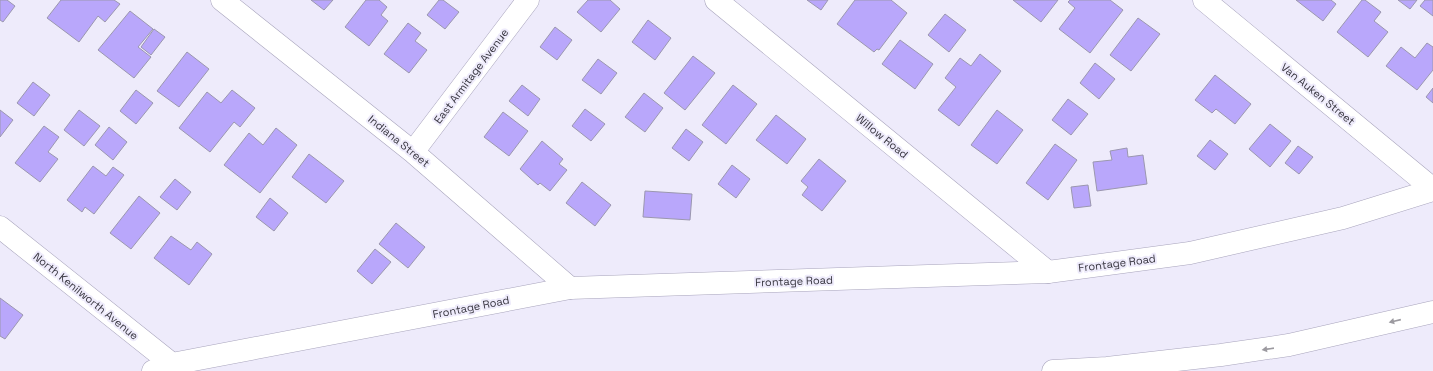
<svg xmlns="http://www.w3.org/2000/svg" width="1433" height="371" viewBox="0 0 1433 371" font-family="'Space Grotesk',sans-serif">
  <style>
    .building { fill: #b9a7fb; stroke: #9b97af }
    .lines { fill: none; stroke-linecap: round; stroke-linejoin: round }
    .street-casing { stroke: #a8a4bc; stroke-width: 23 }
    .secondary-casing { stroke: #a8a4bc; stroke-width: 23 }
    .highway-casing { stroke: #a8a4bc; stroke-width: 23 }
    .street { stroke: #fff; stroke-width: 22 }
    .secondary { stroke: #fff; stroke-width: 22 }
    .highway { stroke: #fff; stroke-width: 22 }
    .oneway { fill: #9c9aa0 }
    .labels { text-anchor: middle; stroke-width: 4; stroke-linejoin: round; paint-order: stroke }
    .street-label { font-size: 11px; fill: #383640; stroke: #eeebfb }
  </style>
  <rect width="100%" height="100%" fill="#eeebfb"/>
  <path class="building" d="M0,0H7L15,6L3,22L0,20Z
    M61,0H114L120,4L105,22L98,16L79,42L47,18Z
    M311,0H333L324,10Z
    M366,0H379L387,7L381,15L388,21L369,46L345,27Z
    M439,0H443L459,12L445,29L427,15Z
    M588,0H610L620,9L601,32L577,12Z
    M807,0H828L821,10Z
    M855,0H891L907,13L879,50L877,49L874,52L837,24Z
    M1013,0H1058L1041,22Z
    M1070,0H1110L1123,10L1090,53L1059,29L1075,8L1068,2Z
    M1296,0H1331L1336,4L1323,21Z
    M1362,0H1365L1381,12L1374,21L1388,32L1368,57L1337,32Z
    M1398,0H1417L1410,9Z
    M1425,0H1433V16L1420,6Z
    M130,11L153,29L138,47L151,57L134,78L98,50Z
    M945,14L966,30L949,52L928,35Z
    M1138,18L1160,34L1131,71L1110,55Z
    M648,20L671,38L655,60L632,42Z
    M408,23L421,33L415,41L427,50L409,73L384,54Z
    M555,27L572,40L557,60L540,47Z
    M154,29L165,37L151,55L141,47Z
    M900,40L933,64L915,89L882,64Z
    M1427,43L1433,47V70L1417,90L1386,66L1401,47L1415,58Z
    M187,52L209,69L179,107L157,91Z
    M980,54L1001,71L959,126L938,110L956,87L945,78L960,58L971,66Z
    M693,56L715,73L685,110L664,93Z
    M598,59L617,73L601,94L582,80Z
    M1095,63L1115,79L1099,99L1080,83Z
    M1215,75L1251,104L1235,124L1216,109L1212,113L1195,100Z
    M33,82L50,95L34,116L17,103Z
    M522,85L540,99L528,116L509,101Z
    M733,85L757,104L726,144L702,125Z
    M1433,88V103L1426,97Z
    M136,90L153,103L136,124L120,111Z
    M232,90L255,108L240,127L234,122L210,152L179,128L207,92L221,103Z
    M644,93L663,108L645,132L625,117Z
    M1068,99L1088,114L1071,135L1052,120Z
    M585,109L605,124L591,141L572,126Z
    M0,110L13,120L0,137Z
    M79,110L100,126L84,146L64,130Z
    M997,110L1023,130L997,164L971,145Z
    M503,112L528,131L509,156L484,137Z
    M776,115L806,139L787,164L756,140Z
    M1270,124L1291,141L1270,167L1249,149Z
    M44,126L59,137L48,152L58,159L40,182L15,163Z
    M109,127L127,142L113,160L95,145Z
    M276,128L297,145L260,193L224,165L249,133L263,145Z
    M686,129L703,142L689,161L672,148Z
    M1210,140L1228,154L1215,170L1197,156Z
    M542,141L563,159L559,164L567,170L550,191L540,183L538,185L520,169Z
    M1055,144L1077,160L1048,200L1026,183Z
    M1298,146L1313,157L1299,174L1285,163Z
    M1127,148L1128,157L1143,155L1147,184L1097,191L1093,162L1112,160L1110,151Z
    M309,154L344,181L326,203L292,177Z
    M819,159L846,181L822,211L802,195L808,187L801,181Z
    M732,165L750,179L736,198L718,184Z
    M93,166L106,176L113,167L124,175L94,214L85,207L82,212L67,200Z
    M175,179L191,192L177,210L160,197Z
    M582,182L611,205L595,226L566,203Z
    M1088,185L1091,206L1074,208L1071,187Z
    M645,191L692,194L690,220L643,217Z
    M139,196L160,213L131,249L110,233Z
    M270,198L288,213L274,231L256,217Z
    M396,223L425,247L408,268L379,244Z
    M171,236L191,250L197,242L212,254L189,285L154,258Z
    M375,249L391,262L372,284L357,271Z
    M0,298L23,315L5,339L0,336Z"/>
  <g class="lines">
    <defs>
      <path id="street" d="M222,0L413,152L570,288
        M716,0L1048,272
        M1204,0L1433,189
        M413,152L528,0
        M0,227L172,364"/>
      <path id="secondary" d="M153,371L172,364L570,288L1048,272L1190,253L1343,218L1433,190"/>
      <path id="highway" d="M1053,371L1107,368L1221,355L1289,345L1433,312"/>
    </defs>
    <use href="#street" class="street-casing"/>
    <use href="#secondary" class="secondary-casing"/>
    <use href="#highway" class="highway-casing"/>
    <use href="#street" class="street"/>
    <use href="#secondary" class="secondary"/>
    <use href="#highway" class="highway"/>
  </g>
  <defs><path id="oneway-solid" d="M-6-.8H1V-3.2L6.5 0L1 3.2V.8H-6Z"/></defs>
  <g class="oneway">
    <use href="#oneway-solid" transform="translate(1395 321) rotate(167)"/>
    <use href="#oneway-solid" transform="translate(1268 349) rotate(172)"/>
  </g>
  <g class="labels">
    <g class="street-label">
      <text transform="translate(471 76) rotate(-53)" y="4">East Armitage Avenue</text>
      <text transform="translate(1318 94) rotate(39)" y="4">Van Auken Street</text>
      <text transform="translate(882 136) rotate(39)" y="4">Willow Road</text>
      <text transform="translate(399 141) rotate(39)" y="4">Indiana Street</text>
      <text transform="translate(1117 263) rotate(-7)" y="4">Frontage Road</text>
      <text transform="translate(794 281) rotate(-2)" y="4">Frontage Road</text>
      <text transform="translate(86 296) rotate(39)" y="4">North Kenilworth Avenue</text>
      <text transform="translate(471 307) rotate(-11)" y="4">Frontage Road</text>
    </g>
  </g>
</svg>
